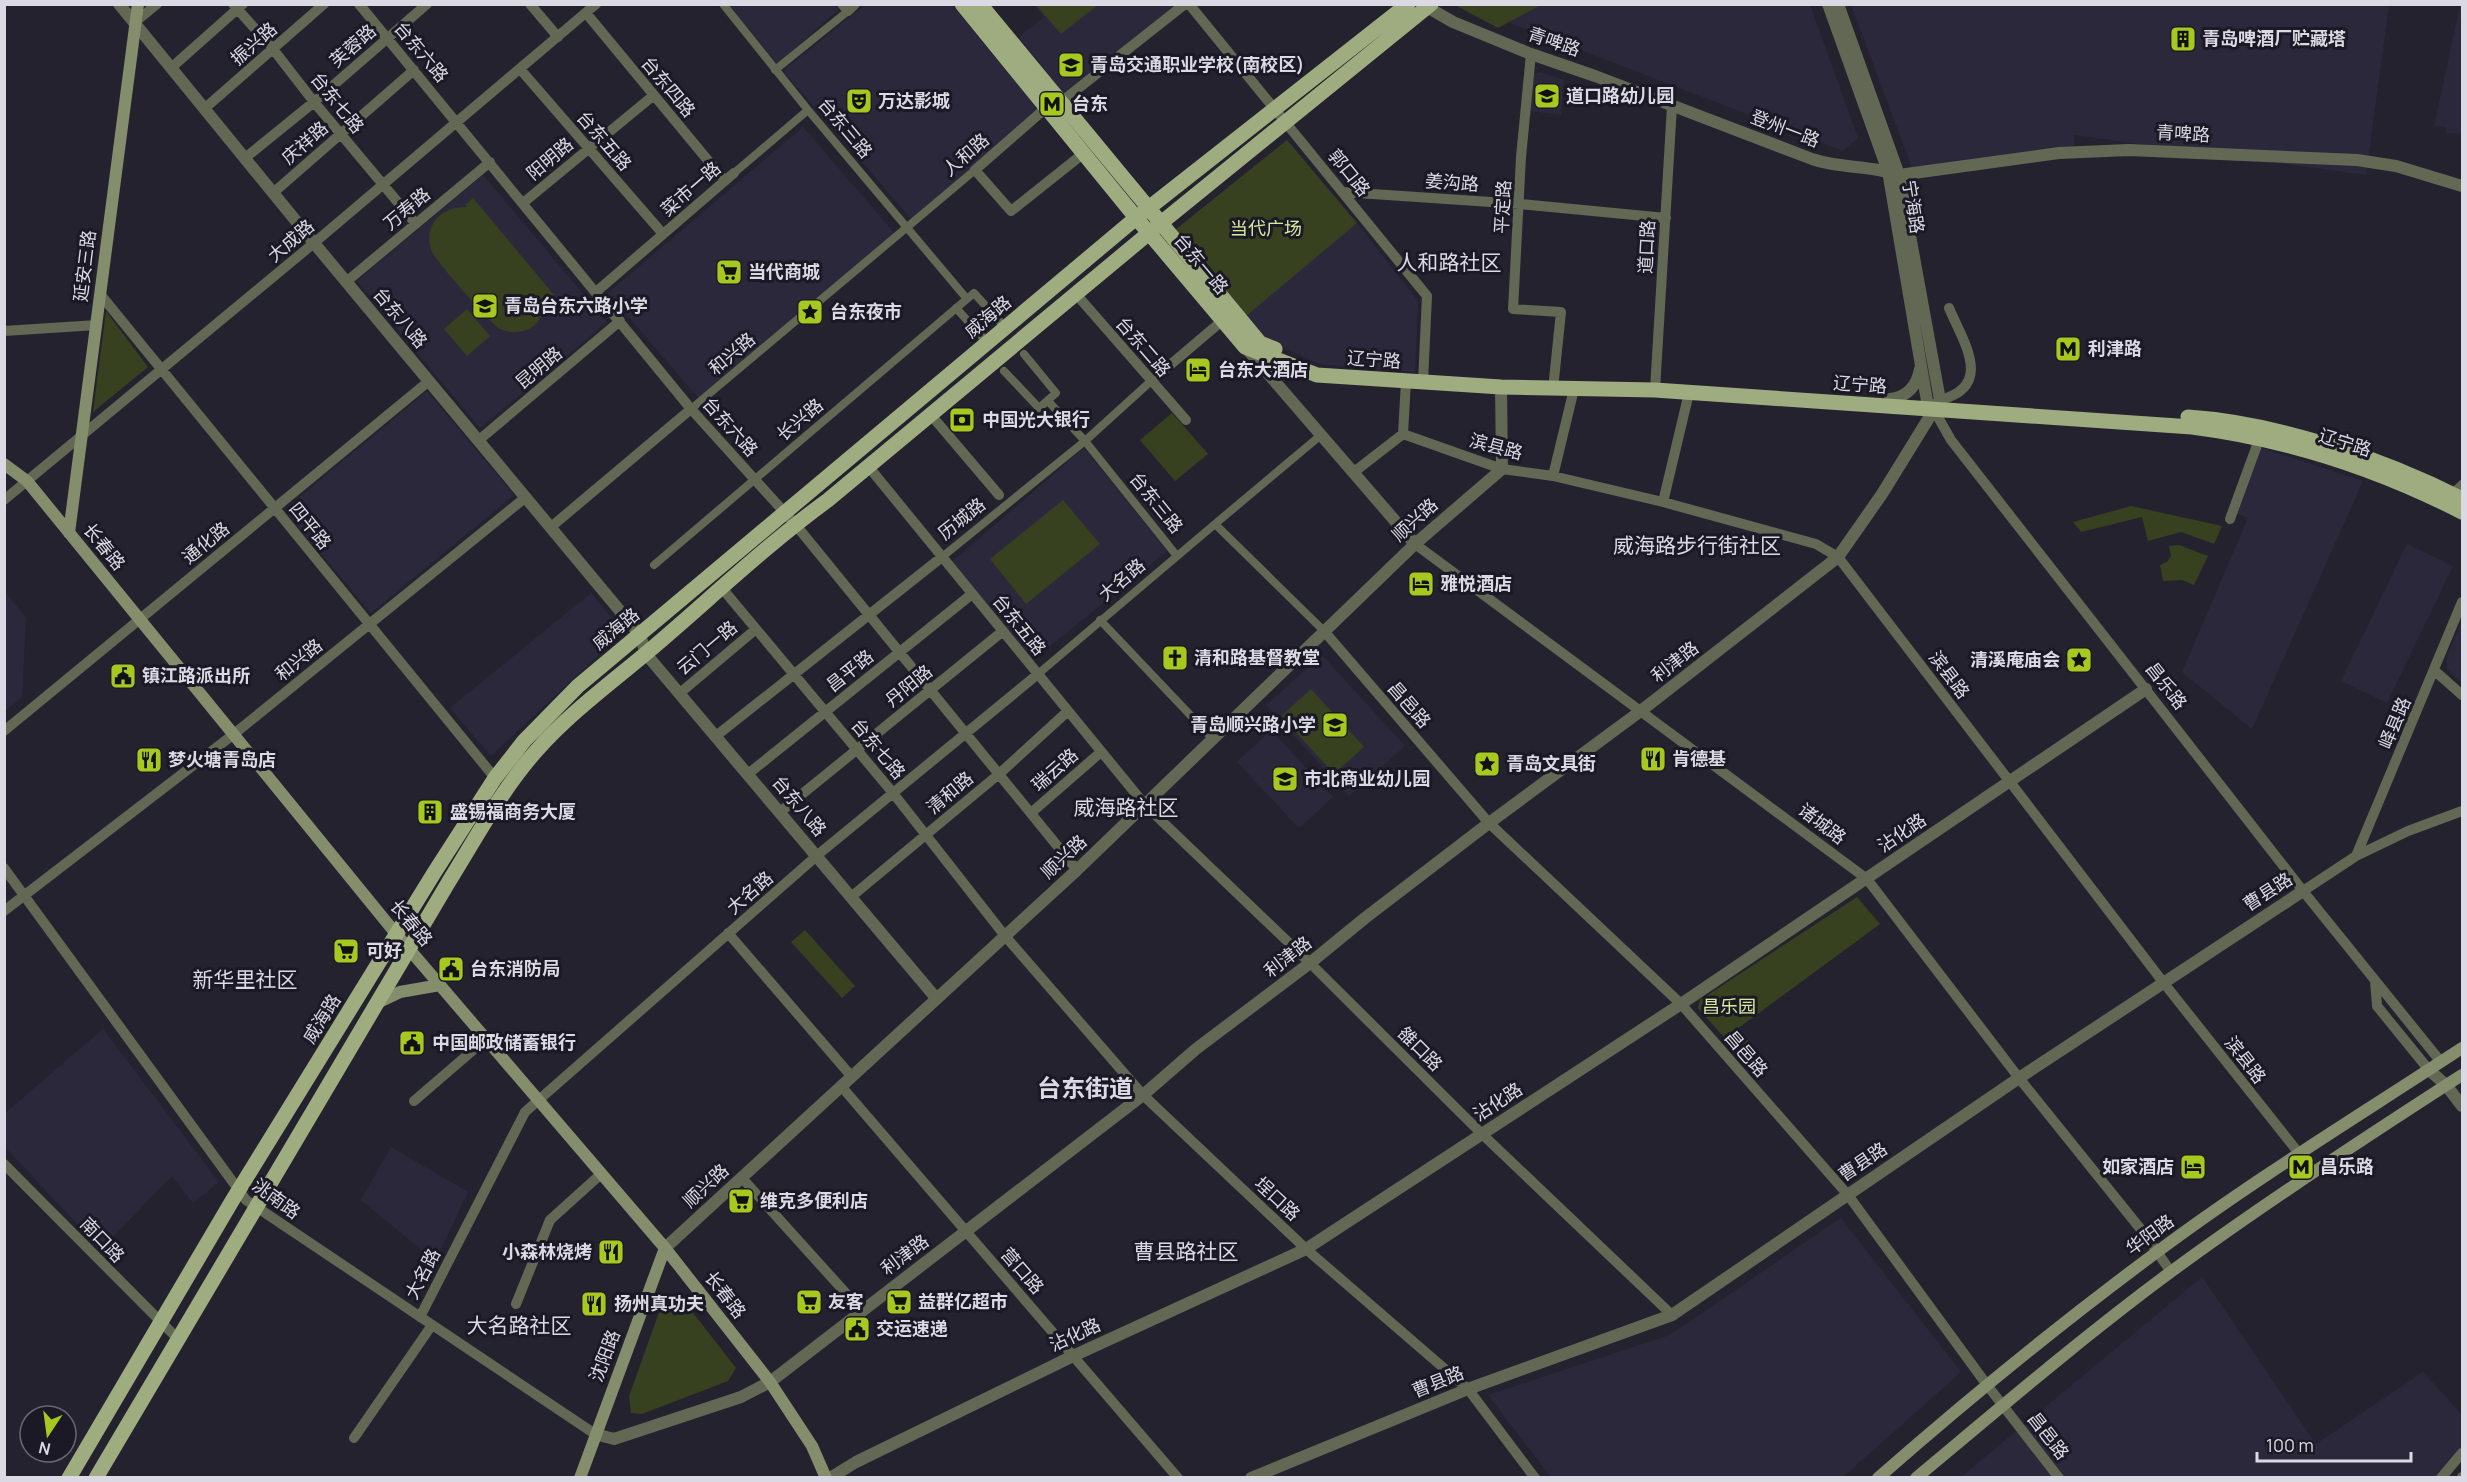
<svg xmlns="http://www.w3.org/2000/svg" width="2467" height="1482" viewBox="0 0 2467 1482" font-family="Manrope,'Noto Sans SC',sans-serif">
  <style>
    .built { fill: #2c283c }
    .green { fill: #37401f }
    .lines { fill: none; stroke-linecap: round; stroke-linejoin: round }
    .pedestrian { stroke: #626853; stroke-width: 8 }
    .minor { stroke: #626853; stroke-width: 10 }
    .tertiary { stroke: #626853; stroke-width: 12 }
    .secondary { stroke: #848e6c; stroke-width: 12 }
    .primary { stroke: #9fac80; stroke-width: 15 }
    .labels { text-anchor: middle; stroke-width: 6; stroke-linejoin: round; paint-order: stroke }
    .poi-label { font-size: 18px; font-weight: bold; fill: #dbd9e3; stroke: #1b1926; text-anchor: start }
    .street-label { font-size: 18px; fill: #dbd9e3; stroke: #1b1926 }
    .park-label { font-size: 18px; fill: #d6ec9d; stroke: #1b1926 }
    .quarter-label { font-size: 21px; fill: #dbd9e3; stroke: #1b1926 }
    .district-label { font-size: 24px; font-weight: bold; fill: #dbd9e3; stroke: #1b1926 }
  </style>
  <rect width="100%" height="100%" fill="#252230"/>
  <path class="built" d="M1173,4L1175,7L1063,93L1019,37L1044,17L1034,5Z
    M1469,4L1810,5L1858,138L1843,151L1466,6Z
    M729,5H834L838,10L777,64Z
    M865,5H952L1040,112L914,222L783,71Z
    M1851,5H2389L2366,175L2074,135V157L1913,170Z
    M2460,5H2462V134L2446,133V127L2434,126Z
    M1539,72L1564,80L1561,115L1530,111L1534,74Z
    M803,127L897,236L701,401L608,293Z
    M1287,140L1357,223L1418,301L1415,372L1319,364L1264,339L1245,317Z
    M483,175L607,322L480,428L357,281Z
    M427,391L514,495L371,613L284,510Z
    M1084,448L1167,551L1033,660L952,562Z
    M2261,448L2363,481L2252,729L2182,672L2248,518L2234,512Z
    M2407,544L2453,566L2387,703L2341,681Z
    M4,591L26,618L22,697L5,711Z
    M591,593L623,632L491,756L450,708Z
    M2462,620V683L2447,669V657Z
    M1322,655L1405,746L1349,796L1266,705Z
    M1271,730L1333,797L1299,828L1237,762Z
    M103,1029L219,1182L193,1203L172,1176L101,1249L5,1147L4,1114Z
    M391,1147L468,1192L435,1261L361,1200Z
    M1841,1218L1961,1372L1843,1477H1551L1488,1395L1670,1335Z
    M2202,1277L2316,1444L2423,1372L2462,1415V1449L2437,1477L1960,1478Z"/>
  <path class="green" d="M1036,5H1098L1061,34Z
    M1455,5L1541,4V5L1498,28Z
    M1287,140L1357,223L1245,317L1175,230Z
    M473,198L554,295C541,307 544,326 523,331C515,333 507,332 500,329C490,323 437,262 432,252C422,226 441,206 467,207L465,205Z
    M467,309L490,336L467,356L444,329Z
    M106,311L148,367L93,412Z
    M1172,413L1208,454L1175,481L1140,440Z
    M1063,500L1100,544L1026,604L990,559Z
    M2131,506L2222,526L2214,544L2181,532L2148,541L2142,517L2081,532L2073,522Z
    M2179,545L2208,556L2194,585L2182,580L2163,581L2160,565L2167,562L2171,556L2169,546Z
    M1311,689L1364,747L1334,774L1281,716Z
    M1857,897L1880,924L1737,1029L1751,1044L1738,1053L1698,1008L1700,1000Z
    M805,930L855,986L842,998L791,942Z
    M674,1299L683,1300L736,1368L728,1381L642,1414L631,1413L629,1396L661,1307Z"/>
  <g class="lines">
    <path class="pedestrian" d="M723,4L808,110L967,299
      M775,70L848,11
      M734,173L808,110
      M956,308L985,340
      M1004,371L1039,408L1056,393L1024,354
      M1048,401L1085,441L1177,556
      M691,409L975,170
      M2449,496L2462,484
      M1215,524L1321,435
      M942,557L1085,441L1150,382
      M654,565L974,293L1003,325
      M1100,620L1213,739
      M1038,674L1215,524L1324,631"/>
    <path class="minor" d="M233,4L273,49L314,102L416,224
      M359,4L691,409L795,524L1077,870
      M530,4L558,37
      M842,4L848,11L855,4
      M1189,4L1427,296L1423,382
      M586,13L725,181
      M134,23L157,4
      M1531,54L1521,157L1513,309L1561,312L1553,389
      M171,68L243,4
      M520,69L663,234
      M1061,102L1185,4
      M1047,107L975,170L1011,211L1084,153
      M204,109L324,4
      M245,158L314,102L427,4
      M1343,192L1520,204L1666,218
      M273,193L414,70
      M523,203L654,95
      M346,282L490,162
      M596,292L734,173
      M100,294L495,778
      M1076,294L1186,420
      M4,331L97,325
      M1150,382L1223,320
      M1655,390L1672,106
      M1940,400C1994,386 1964,343 1949,308
      M1934,410L1951,440L2303,891L2441,1062
      M931,415L999,495
      M1403,434L1502,469L1553,476L1663,502L1816,544L1838,557L2163,982L2313,1171
      M479,440L620,321
      M868,466L1145,805L1310,963L1482,1134L1672,1315
      M1354,472L1403,434L1406,381
      M1553,476L1574,389
      M4,500L314,243L596,4
      M1663,502L1689,393
      M2230,519L2260,437
      M551,527L691,409
      M1415,544L1867,879L2019,1078L2147,1237L2171,1272
      M721,587L893,793L1005,936L1143,1095L1306,1249L1468,1389L1535,1478
      M1324,631L1489,823L1681,1004L1848,1195L1987,1385L2059,1478
      M2435,671L2462,695
      M680,693L756,629
      M4,731L429,381
      M716,736L942,557
      M748,774L972,594
      M780,812L1003,631
      M1031,813L1101,752
      M2356,856L2462,602
      M4,868L246,1200L595,1434
      M2303,891L2356,856L2408,831L2462,811
      M851,897L999,774L1068,711
      M4,911L234,734L526,497
      M728,933L852,1077
      M2375,981L2377,1006L2429,1070
      M841,1086L1178,1478
      M414,1101L486,1039
      M4,1164L177,1338
      M742,1178L861,1310
      M516,1304L550,1220L601,1174
      M420,1317L525,1112L820,853L1038,674
      M354,1438L432,1325
      M2441,1478L2462,1453
      M2462,1478V1477"/>
    <path class="tertiary" d="M119,4L314,243L640,635L646,654L936,998
      M1828,4L1888,171L1927,401L1934,410
      M1427,7L1453,22L1531,54L1595,76L1812,159C1841,169 1871,165 1899,175L2059,153L2129,150L2357,160L2396,166L2462,186
      M1246,348L1415,544
      M1890,399C1907,397 1917,386 1920,369
      M2429,1070L2446,1085L2462,1106
      M665,1248L1077,870L1415,544L1502,469L1501,387
      M595,1434L614,1439L741,1397L770,1382L1143,1095L1196,1049L1310,963L1365,918L1489,823L1642,710L1838,557L1882,494L1940,400L1899,175L1838,4
      M830,1478L856,1462L1073,1356L1306,1249L1681,1004L2146,689
      M1251,1478L1468,1389L1672,1315L2019,1078L2303,891"/>
    <path class="secondary" d="M4,464L27,481L397,935L665,1248L770,1382L812,1446L826,1478
      M69,533L138,4
      M377,1003L400,992L440,985
      M580,1478L665,1248
      M1878,1478C1968,1399 2061,1323 2157,1252C2255,1179 2360,1115 2462,1048
      M1916,1478C2000,1408 2084,1336 2172,1271C2266,1202 2364,1138 2462,1075"/>
    <path class="primary" d="M962,4L1133,214L1245,347L1317,375L1501,387L1655,390L2192,427C2286,439 2378,469 2462,512
      M980,4L1260,343L1275,349
      M2188,417C2278,423 2383,459 2462,499
      M69,1478L232,1201L434,873L495,778L524,741L578,686L1136,218L1408,4
      M96,1478L448,883C476,838 502,789 537,750C571,712 611,683 650,650C709,600 765,546 828,500L1161,223L1431,4"/>
  </g>
  <defs>
    <symbol id="building-square" viewBox="-11 -11 22 22"><rect x="-9" y="-9" width="18" height="18" rx="4" fill="#a7c81f" stroke="#1b1926"/><path d="M-4-6H4V6H1V3H-1V6H-4ZM-2.5-4.3h1.7v1.8h-1.7ZM.8-4.3h1.7v1.8H.8ZM-2.5-1h1.7V.8h-1.7ZM.8-1h1.7V.8H.8Z" fill="#111"/></symbol>
    <symbol id="school-square" viewBox="-11 -11 22 22"><rect x="-9" y="-9" width="18" height="18" rx="4" fill="#a7c81f" stroke="#1b1926"/><path d="M0-5L7-2L0 1L-7-2ZM-4 1L0 2.5L4 1V4Q0 6-4 4Z" fill="#111"/></symbol>
    <symbol id="theatre-square" viewBox="-11 -11 22 22"><rect x="-9" y="-9" width="18" height="18" rx="4" fill="#a7c81f" stroke="#1b1926"/><path d="M-5-5.5Q0-4 5-5.5V0Q5 5 0 6Q-5 5-5 0ZM-3.3-2.5H-1v1.5H-3.3ZM1-2.5H3.3v1.5H1ZM-2.8 1Q0 5.5 2.8 1Z" fill="#111"/></symbol>
    <symbol id="metro-square" viewBox="-11 -11 22 22"><rect x="-9" y="-9" width="18" height="18" rx="4" fill="#a7c81f" stroke="#1b1926"/><path d="M-5.5 5V-5H-3L0 0L3-5H5.5V5H3V-.5L0 4L-3-.5V5Z" fill="#111"/></symbol>
    <symbol id="supermarket-square" viewBox="-11 -11 22 22"><rect x="-9" y="-9" width="18" height="18" rx="4" fill="#a7c81f" stroke="#1b1926"/><path d="M-6-5.5h2.5l.6 2H6L4.5 2H-2.5L-4.4-4H-6ZM-1.5 3.2a1.3 1.3 0 1 0 .1 0ZM3 3.2a1.3 1.3 0 1 0 .1 0Z" fill="#111"/></symbol>
    <symbol id="sight-square" viewBox="-11 -11 22 22"><rect x="-9" y="-9" width="18" height="18" rx="4" fill="#a7c81f" stroke="#1b1926"/><path d="M0-6L1.8-2.2L6-1.7L2.9 1.2L3.7 5.4L0 3.3L-3.7 5.4L-2.9 1.2L-6-1.7L-1.8-2.2Z" fill="#111"/></symbol>
    <symbol id="hotel-square" viewBox="-11 -11 22 22"><rect x="-9" y="-9" width="18" height="18" rx="4" fill="#a7c81f" stroke="#1b1926"/><path d="M-6-4.5h1.5V1H6V5H4.5V3h-9V5H-6ZM-4 0a1.8 1.8 0 1 1 3.6 0ZM.5 0V-2.5h3Q6-2.5 6 0Z" fill="#111"/></symbol>
    <symbol id="bank-square" viewBox="-11 -11 22 22"><rect x="-9" y="-9" width="18" height="18" rx="4" fill="#a7c81f" stroke="#1b1926"/><path d="M-6-4H6V4H-6ZM0-2.3a2.3 2.3 0 1 0 0 4.6a2.3 2.3 0 1 0 0-4.6Z" fill="#111"/></symbol>
    <symbol id="church-square" viewBox="-11 -11 22 22"><rect x="-9" y="-9" width="18" height="18" rx="4" fill="#a7c81f" stroke="#1b1926"/><path d="M-1.2-6h2.4v3.5h3.3v2.4h-3.3V6h-2.4V-.1h-3.3v-2.4h3.3Z" fill="#111"/></symbol>
    <symbol id="civic-square" viewBox="-11 -11 22 22"><rect x="-9" y="-9" width="18" height="18" rx="4" fill="#a7c81f" stroke="#1b1926"/><path d="M-.6-6.5H3V-4.5H.6V-3L4-1V1h2V6H-6V1h2V-1L-.6-3ZM-1.2 2.5V6h2.4V2.5Z" fill="#111"/></symbol>
    <symbol id="restaurant-square" viewBox="-11 -11 22 22"><rect x="-9" y="-9" width="18" height="18" rx="4" fill="#a7c81f" stroke="#1b1926"/><path d="M-5-6h1v4h1v-4h1v4h1v-4h1v5L-1.5 .5V6h-2V.5L-5-1ZM5-6V6H3V1.5H1.5Q1.5-4 5-6Z" fill="#111"/></symbol>
  </defs>
  <g fill-rule="evenodd">
    <use href="#building-square" x="2168" y="24" width="30" height="30"/>
    <use href="#school-square" x="1056" y="50" width="30" height="30"/>
    <use href="#school-square" x="1532" y="81" width="30" height="30"/>
    <use href="#theatre-square" x="844" y="86" width="30" height="30"/>
    <use href="#metro-square" x="1037" y="89" width="30" height="30"/>
    <use href="#supermarket-square" x="714" y="257" width="30" height="30"/>
    <use href="#school-square" x="470" y="291" width="30" height="30"/>
    <use href="#sight-square" x="795" y="297" width="30" height="30"/>
    <use href="#metro-square" x="2053" y="334" width="30" height="30"/>
    <use href="#hotel-square" x="1183" y="355" width="30" height="30"/>
    <use href="#bank-square" x="947" y="405" width="30" height="30"/>
    <use href="#hotel-square" x="1406" y="569" width="30" height="30"/>
    <use href="#church-square" x="1160" y="643" width="30" height="30"/>
    <use href="#sight-square" x="2064" y="645" width="30" height="30"/>
    <use href="#civic-square" x="108" y="661" width="30" height="30"/>
    <use href="#school-square" x="1320" y="710" width="30" height="30"/>
    <use href="#restaurant-square" x="1638" y="744" width="30" height="30"/>
    <use href="#restaurant-square" x="134" y="745" width="30" height="30"/>
    <use href="#sight-square" x="1472" y="749" width="30" height="30"/>
    <use href="#school-square" x="1270" y="764" width="30" height="30"/>
    <use href="#building-square" x="415" y="797" width="30" height="30"/>
    <use href="#supermarket-square" x="331" y="936" width="30" height="30"/>
    <use href="#civic-square" x="436" y="954" width="30" height="30"/>
    <use href="#civic-square" x="397" y="1028" width="30" height="30"/>
    <use href="#hotel-square" x="2178" y="1152" width="30" height="30"/>
    <use href="#metro-square" x="2286" y="1152" width="30" height="30"/>
    <use href="#supermarket-square" x="726" y="1186" width="30" height="30"/>
    <use href="#restaurant-square" x="596" y="1237" width="30" height="30"/>
    <use href="#supermarket-square" x="794" y="1287" width="30" height="30"/>
    <use href="#supermarket-square" x="884" y="1287" width="30" height="30"/>
    <use href="#restaurant-square" x="579" y="1289" width="30" height="30"/>
    <use href="#civic-square" x="842" y="1314" width="30" height="30"/>
  </g>
  <g class="labels">
    <g class="poi-label">
      <text x="2202" y="45">青岛啤酒厂贮藏塔</text>
      <text x="1090" y="71">青岛交通职业学校(南校区)</text>
      <text x="1566" y="102">道口路幼儿园</text>
      <text x="878" y="107">万达影城</text>
      <text x="1072" y="110">台东</text>
      <text x="748" y="278">当代商城</text>
      <text x="504" y="312">青岛台东六路小学</text>
      <text x="830" y="318">台东夜市</text>
      <text x="2088" y="355">利津路</text>
      <text x="1218" y="376">台东大酒店</text>
      <text x="982" y="426">中国光大银行</text>
      <text x="1440" y="590">雅悦酒店</text>
      <text x="1194" y="664">清和路基督教堂</text>
      <text x="2060" y="666" text-anchor="end">清溪庵庙会</text>
      <text x="142" y="682">镇江路派出所</text>
      <text x="1316" y="731" text-anchor="end">青岛顺兴路小学</text>
      <text x="1672" y="765">肯德基</text>
      <text x="168" y="766">梦火塘青岛店</text>
      <text x="1506" y="770">青岛文具街</text>
      <text x="1304" y="785">市北商业幼儿园</text>
      <text x="450" y="818">盛锡福商务大厦</text>
      <text x="366" y="957">可好</text>
      <text x="470" y="975">台东消防局</text>
      <text x="432" y="1049">中国邮政储蓄银行</text>
      <text x="2174" y="1173" text-anchor="end">如家酒店</text>
      <text x="2320" y="1173">昌乐路</text>
      <text x="760" y="1207">维克多便利店</text>
      <text x="592" y="1258" text-anchor="end">小森林烧烤</text>
      <text x="828" y="1308">友客</text>
      <text x="918" y="1308">益群亿超市</text>
      <text x="614" y="1310">扬州真功夫</text>
      <text x="876" y="1335">交运速递</text>
    </g>
    <g class="street-label">
      <text transform="translate(1554 42) rotate(19)" y="6">青啤路</text>
      <text transform="translate(254 44) rotate(-41)" y="6">振兴路</text>
      <text transform="translate(353 46) rotate(-41)" y="6">芙蓉路</text>
      <text transform="translate(421 52) rotate(50)" y="6">台东六路</text>
      <text transform="translate(668 87) rotate(50)" y="6">台东四路</text>
      <text transform="translate(337 103) rotate(51)" y="6">台东七路</text>
      <text transform="translate(845 128) rotate(50)" y="6">台东三路</text>
      <text transform="translate(1785 129) rotate(21)" y="6">登州一路</text>
      <text transform="translate(2183 134) rotate(3)" y="6">青啤路</text>
      <text transform="translate(604 141) rotate(49)" y="6">台东五路</text>
      <text transform="translate(305 143) rotate(-41)" y="6">庆祥路</text>
      <text transform="translate(966 155) rotate(-41)" y="6">人和路</text>
      <text transform="translate(550 159) rotate(-40)" y="6">阳明路</text>
      <text transform="translate(1349 173) rotate(51)" y="6">郭口路</text>
      <text transform="translate(1452 183) rotate(4)" y="6">姜沟路</text>
      <text transform="translate(691 189) rotate(-41)" y="6">菜市一路</text>
      <text transform="translate(1503 207) rotate(-87)" y="6">平定路</text>
      <text transform="translate(1913 207) rotate(81)" y="6">宁海路</text>
      <text transform="translate(407 209) rotate(-40)" y="6">万寿路</text>
      <text transform="translate(291 241) rotate(-40)" y="6">大成路</text>
      <text transform="translate(1647 247) rotate(-87)" y="6">道口路</text>
      <text transform="translate(1201 264) rotate(50)" y="6">台东一路</text>
      <text transform="translate(85 266) rotate(-83)" y="6">延安三路</text>
      <text transform="translate(988 317) rotate(-40)" y="6">威海路</text>
      <text transform="translate(400 318) rotate(50)" y="6">台东八路</text>
      <text transform="translate(1143 347) rotate(49)" y="6">台东二路</text>
      <text transform="translate(732 354) rotate(-40)" y="6">和兴路</text>
      <text transform="translate(1374 360) rotate(4)" y="6">辽宁路</text>
      <text transform="translate(539 368) rotate(-40)" y="6">昆明路</text>
      <text transform="translate(1860 385) rotate(4)" y="6">辽宁路</text>
      <text transform="translate(800 420) rotate(-40)" y="6">长兴路</text>
      <text transform="translate(730 427) rotate(48)" y="6">台东六路</text>
      <text transform="translate(2345 443) rotate(17)" y="6">辽宁路</text>
      <text transform="translate(1496 447) rotate(15)" y="6">滨县路</text>
      <text transform="translate(1156 503) rotate(51)" y="6">台东三路</text>
      <text transform="translate(962 519) rotate(-39)" y="6">历城路</text>
      <text transform="translate(1415 520) rotate(-42)" y="6">顺兴路</text>
      <text transform="translate(310 526) rotate(51)" y="6">四平路</text>
      <text transform="translate(206 543) rotate(-39)" y="6">通化路</text>
      <text transform="translate(104 547) rotate(51)" y="6">长春路</text>
      <text transform="translate(1122 580) rotate(-40)" y="6">大名路</text>
      <text transform="translate(1019 625) rotate(51)" y="6">台东五路</text>
      <text transform="translate(616 629) rotate(-39)" y="6">威海路</text>
      <text transform="translate(707 648) rotate(-40)" y="6">云门一路</text>
      <text transform="translate(299 660) rotate(-39)" y="6">和兴路</text>
      <text transform="translate(1675 662) rotate(-38)" y="6">利津路</text>
      <text transform="translate(850 671) rotate(-39)" y="6">昌平路</text>
      <text transform="translate(1949 675) rotate(53)" y="6">滨县路</text>
      <text transform="translate(909 686) rotate(-39)" y="6">丹阳路</text>
      <text transform="translate(2166 686) rotate(52)" y="6">昌乐路</text>
      <text transform="translate(1409 705) rotate(49)" y="6">昌邑路</text>
      <text transform="translate(2395 723) rotate(-67)" y="6">峄县路</text>
      <text transform="translate(878 749) rotate(50)" y="6">台东七路</text>
      <text transform="translate(1055 770) rotate(-41)" y="6">瑞云路</text>
      <text transform="translate(950 793) rotate(-40)" y="6">清和路</text>
      <text transform="translate(799 806) rotate(50)" y="6">台东八路</text>
      <text transform="translate(1822 824) rotate(37)" y="6">诸城路</text>
      <text transform="translate(1902 833) rotate(-34)" y="6">沾化路</text>
      <text transform="translate(1064 857) rotate(-43)" y="6">顺兴路</text>
      <text transform="translate(2268 892) rotate(-33)" y="6">曹县路</text>
      <text transform="translate(750 893) rotate(-41)" y="6">大名路</text>
      <text transform="translate(411 923) rotate(50)" y="6">长春路</text>
      <text transform="translate(1288 957) rotate(-38)" y="6">利津路</text>
      <text transform="translate(322 1019) rotate(-58)" y="6">威海路</text>
      <text transform="translate(1420 1049) rotate(45)" y="6">雒口路</text>
      <text transform="translate(1746 1054) rotate(49)" y="6">昌邑路</text>
      <text transform="translate(2245 1060) rotate(52)" y="6">滨县路</text>
      <text transform="translate(1498 1102) rotate(-33)" y="6">沾化路</text>
      <text transform="translate(1863 1162) rotate(-34)" y="6">曹县路</text>
      <text transform="translate(706 1186) rotate(-43)" y="6">顺兴路</text>
      <text transform="translate(276 1199) rotate(36)" y="6">洮南路</text>
      <text transform="translate(1277 1199) rotate(43)" y="6">埕口路</text>
      <text transform="translate(2150 1235) rotate(-36)" y="6">华阳路</text>
      <text transform="translate(102 1240) rotate(46)" y="6">南口路</text>
      <text transform="translate(905 1255) rotate(-37)" y="6">利津路</text>
      <text transform="translate(1022 1271) rotate(49)" y="6">营口路</text>
      <text transform="translate(423 1274) rotate(-63)" y="6">大名路</text>
      <text transform="translate(725 1295) rotate(52)" y="6">长春路</text>
      <text transform="translate(1075 1335) rotate(-25)" y="6">沾化路</text>
      <text transform="translate(605 1356) rotate(-69)" y="6">沈阳路</text>
      <text transform="translate(1438 1382) rotate(-22)" y="6">曹县路</text>
      <text transform="translate(2048 1436) rotate(52)" y="6">昌邑路</text>
    </g>
    <g class="park-label">
      <text x="1266" y="235">当代广场</text>
      <text x="1729" y="1013">昌乐园</text>
    </g>
    <g class="quarter-label">
      <text x="1449" y="270">人和路社区</text>
      <text x="1697" y="553">威海路步行街社区</text>
      <text x="1126" y="815">威海路社区</text>
      <text x="245" y="987">新华里社区</text>
      <text x="1186" y="1259">曹县路社区</text>
      <text x="519" y="1333">大名路社区</text>
    </g>
    <g class="district-label">
      <text x="1085" y="1097">台东街道</text>
    </g>
  </g>
  <rect width="2467" height="1482" fill="none" stroke="#dbd9e3" stroke-width="12"/>
  <g transform="translate(48 1434) rotate(193)"><circle r="28" fill="#1b1926" stroke="#686672" stroke-width="1.5"/>
  <path d="M0-4.5L10 22L0 15L-10 22Z" fill="#a7c81f"/>
  <text y="-9" font-size="16" font-weight="bold" text-anchor="middle" fill="#dbd9e3">N</text>
  </g>
  <path d="M2257 1452v9h154v-9" fill="none" stroke="#dbd9e3" stroke-width="3"/>
  <text x="2266" y="1452" font-size="18" fill="#dbd9e3" stroke="#1b1926" stroke-width="4.5" paint-order="stroke">100 m</text>
</svg>
